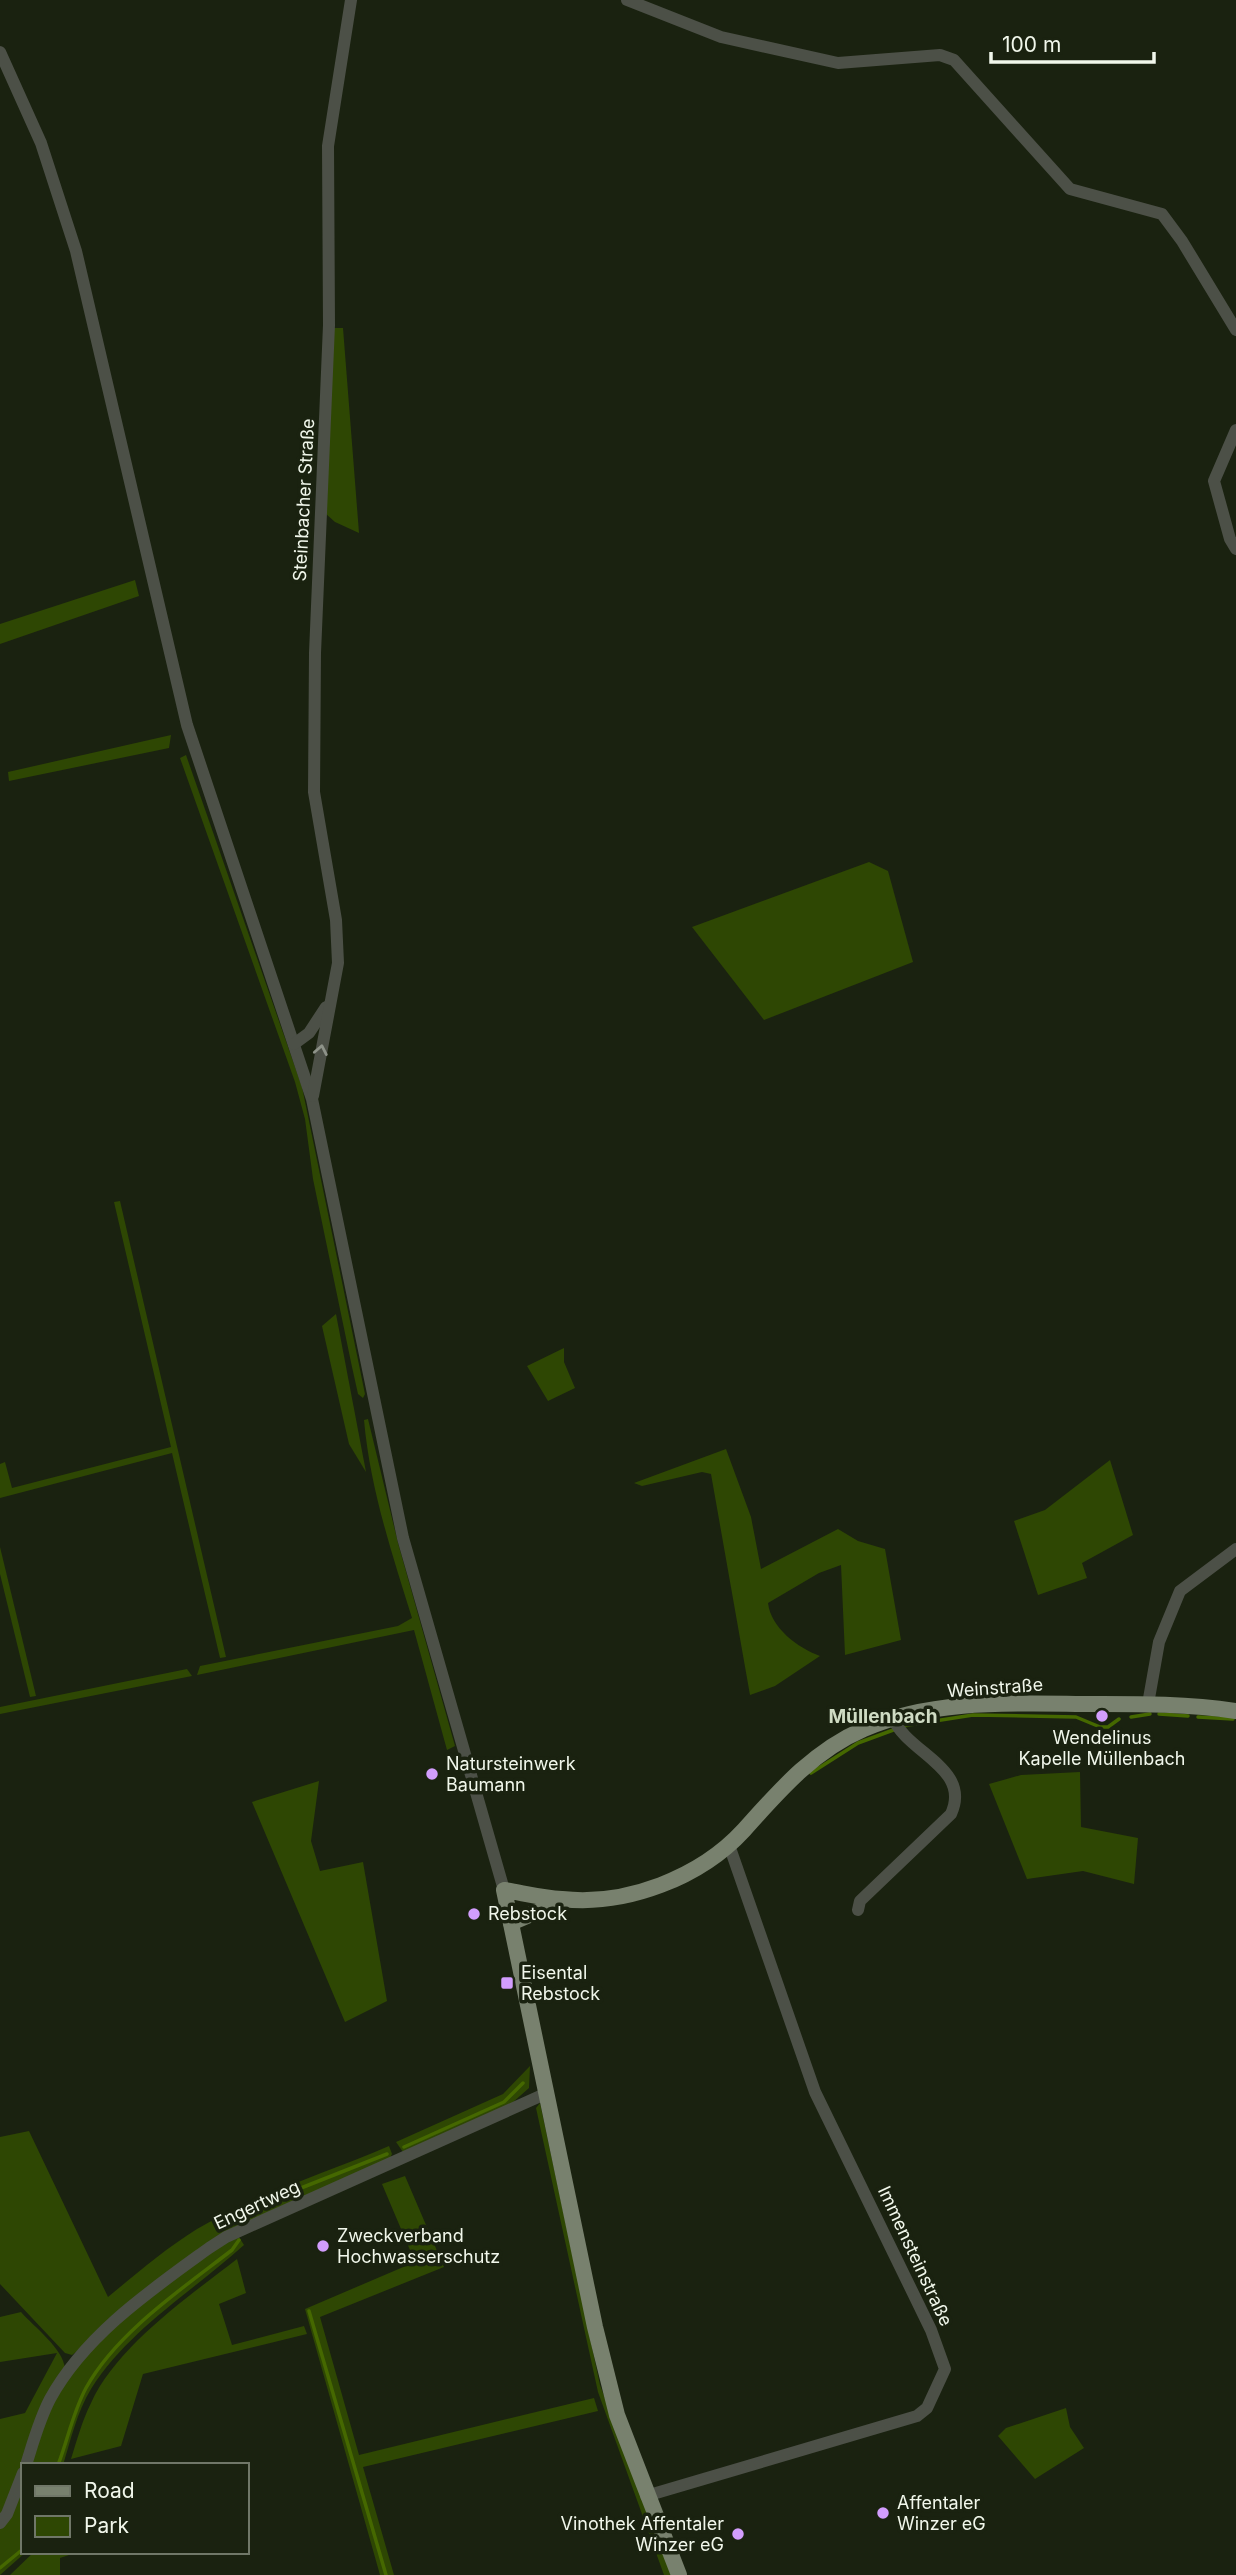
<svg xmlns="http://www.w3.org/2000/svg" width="1236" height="2575" viewBox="0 0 1236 2575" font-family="Inter,sans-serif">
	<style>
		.green { fill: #2e4703 }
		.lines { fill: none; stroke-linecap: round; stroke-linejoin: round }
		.stream { stroke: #456800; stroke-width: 3.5 }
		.minor { stroke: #4c5047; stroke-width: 12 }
		.major { stroke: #78816e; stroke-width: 16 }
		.oneway { stroke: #8e9389 }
		.poi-dot { fill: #d29dfd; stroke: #1a2210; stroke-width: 2.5 }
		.labels { text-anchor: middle; stroke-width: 7; stroke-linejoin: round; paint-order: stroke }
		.street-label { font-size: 18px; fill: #f1f7eb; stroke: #1a2210 }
		.poi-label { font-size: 18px; fill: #f1f7eb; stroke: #1a2210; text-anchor: start }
		.neighbourhood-label { font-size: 19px; font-weight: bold; fill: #cfdbc3; stroke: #1a2210 }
	</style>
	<rect width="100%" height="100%" fill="#1a2210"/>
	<!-- green -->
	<g class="green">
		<path d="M334,328H343L359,533L335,522L325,513Z"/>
		<path d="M135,580L139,596L0,644V624Z"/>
		<path d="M171,735L169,748L9,781L8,772Z"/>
		<path d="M186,755L302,1087L365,1394L363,1398L358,1394L352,1367L313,1179L305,1119L295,1082L180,758Z"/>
		<path d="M869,862L888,871L913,962L764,1020L692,927Z"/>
		<path d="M120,1201L226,1657L220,1658L172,1453L0,1498V1464L5,1462L12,1488L171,1447L114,1202Z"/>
		<path d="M336,1314L366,1472L349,1444L322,1326Z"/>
		<path d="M564,1348V1362L575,1388L548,1401L527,1366Z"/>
		<path d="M368,1419L398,1543L455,1746L447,1750L414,1630L197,1675L200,1666L398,1626L412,1618C392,1554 370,1488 364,1420Z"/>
		<path d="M726,1449L751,1517L761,1569L838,1529L858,1541L885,1549L901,1640L845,1655L841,1565L819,1573L768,1603C771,1628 798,1648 820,1656L775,1686L750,1695L711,1474L702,1472L642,1486L634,1483Z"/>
		<path d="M1110,1460L1133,1535L1082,1563L1087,1578L1038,1595L1014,1521L1045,1510Z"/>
		<path d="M0,1547L36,1696L30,1697L0,1574Z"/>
		<path d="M187,1669L192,1676L0,1714V1707Z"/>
		<path d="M1080,1772L1081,1827L1138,1838L1134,1884L1083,1871L1027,1879L989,1784L1021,1775Z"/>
		<path d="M319,1781L311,1841L320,1871L363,1862L387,2001L345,2022L252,1802Z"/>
		<path d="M530,2066L529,2088L512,2103L403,2152L396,2142L503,2094Z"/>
		<path d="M540,2103L600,2385L671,2575H664L598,2392L536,2108Z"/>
		<path d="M29,2131L108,2297C137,2273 165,2249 197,2229C257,2194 326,2173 389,2146L392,2154L389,2160L241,2225L72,2355L65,2353L0,2284V2137Z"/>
		<path d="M405,2176L444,2267L320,2317L359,2455L594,2398L598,2411L363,2467L394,2575H380L305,2309L415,2262L382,2184Z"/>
		<path d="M237,2234L244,2245C192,2292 129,2329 91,2389C77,2412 71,2439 63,2465H29C36,2445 42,2423 51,2404C90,2329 172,2282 237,2234Z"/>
		<path d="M237,2259L246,2293L219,2304L232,2345L304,2326L307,2334L143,2374L121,2446L71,2459C77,2440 82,2421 91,2403C117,2346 188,2297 237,2259Z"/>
		<path d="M21,2312C34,2327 64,2349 65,2369L11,2497L0,2517V2419L25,2413L57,2353L0,2362V2317Z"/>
		<path d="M1066,2408L1070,2427L1084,2448L1035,2479L998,2436L1006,2428Z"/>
		<path d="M23,2485V2552H26L0,2575V2529Z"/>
		<path d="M34,2552H78L60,2558V2575H10Z"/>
	</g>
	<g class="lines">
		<!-- stream -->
		<g class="stream">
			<path d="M1159,1714L1188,1716"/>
			<path d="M1131,1717L1150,1714"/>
			<path d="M1198,1717L1233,1719"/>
			<path d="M903,1726L973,1715L1076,1717L1100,1727H1108L1119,1719"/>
			<path d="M811,1773L858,1743L896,1729"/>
			<path d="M404,2147L504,2102L523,2083"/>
			<path d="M253,2216L258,2205L387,2154"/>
			<path d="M309,2311L386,2575"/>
			<path d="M58,2465C68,2439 73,2412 86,2388C116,2333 183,2288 232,2250L239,2240"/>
			<path d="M0,2568L23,2549"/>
		</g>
		<!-- minor -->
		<g class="minor">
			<path d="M627,0L721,37L838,63L940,55L954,60L1070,189L1162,214L1182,241L1236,330"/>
			<path d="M0,52L41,143L76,251L187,725L312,1099L403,1538L504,1890"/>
			<path d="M1236,430L1214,481L1230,539L1236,549"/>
			<path d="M294,1044L309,1033L326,1007"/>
			<path d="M313,1096L338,963L336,920L314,792L315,653L329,325L328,146L351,0"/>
			<path d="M1148,1704L1159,1642L1180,1591L1236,1549"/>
			<path d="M858,1910L860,1901L951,1814C972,1768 907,1753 893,1718"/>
			<path d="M26,2465C33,2443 39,2420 50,2399C85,2335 151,2290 209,2248L226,2237L547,2093"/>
			<path d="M646,2496L917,2416L927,2408L945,2369L931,2330L815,2092L729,1845"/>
			<path d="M0,2523L7,2514L23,2473"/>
		</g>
		<!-- major -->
		<g class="major">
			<path d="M511,1923L562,1901"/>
			<path d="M679,2575L617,2415L595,2327L504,1890C523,1893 542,1898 562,1899C626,1906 700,1878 744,1830C779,1791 813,1751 864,1729C929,1700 1008,1703 1078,1704C1130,1704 1184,1703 1236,1711"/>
		</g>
	</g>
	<!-- one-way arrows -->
	<defs><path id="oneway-chevron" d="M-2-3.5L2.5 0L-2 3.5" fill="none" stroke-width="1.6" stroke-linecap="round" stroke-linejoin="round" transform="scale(1.75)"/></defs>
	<use class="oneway" href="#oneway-chevron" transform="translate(321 1050) rotate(-79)"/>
	<!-- markers -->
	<g class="poi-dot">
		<circle cx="1102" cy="1716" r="7"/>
		<circle cx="432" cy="1774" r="7"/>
		<circle cx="474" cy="1914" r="7"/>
		<rect x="500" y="1976" width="14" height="14" rx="3.5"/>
		<circle cx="323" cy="2246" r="7"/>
		<circle cx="883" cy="2513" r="7"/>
		<circle cx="738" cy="2534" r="7"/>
	</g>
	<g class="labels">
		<!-- street labels -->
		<g class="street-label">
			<text transform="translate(304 500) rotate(-87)" y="6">Steinbacher Straße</text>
			<text transform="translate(995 1688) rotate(-4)" y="6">Weinstraße</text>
			<text transform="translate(257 2205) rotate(-25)" y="6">Engertweg</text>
			<text transform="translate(915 2256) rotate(65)" y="6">Immensteinstraße</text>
		</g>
		<!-- poi labels -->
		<g class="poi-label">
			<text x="1102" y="1744" text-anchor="middle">Wendelinus<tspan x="1102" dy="21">Kapelle Müllenbach</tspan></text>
			<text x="446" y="1770">Natursteinwerk<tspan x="446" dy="21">Baumann</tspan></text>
			<text x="488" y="1920">Rebstock</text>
			<text x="521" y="1979">Eisental<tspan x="521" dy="21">Rebstock</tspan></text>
			<text x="337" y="2242">Zweckverband<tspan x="337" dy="21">Hochwasserschutz</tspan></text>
			<text x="897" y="2509">Affentaler<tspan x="897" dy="21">Winzer eG</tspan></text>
			<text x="724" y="2530" text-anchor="end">Vinothek Affentaler<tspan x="724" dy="21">Winzer eG</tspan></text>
		</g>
		<!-- neighbourhood labels -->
		<g class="neighbourhood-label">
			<text x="883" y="1723">Müllenbach</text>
		</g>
	</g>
	<!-- legend -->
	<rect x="21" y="2463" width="228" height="91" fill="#1a2210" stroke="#707768" stroke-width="2"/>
	<rect x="35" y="2486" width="35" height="10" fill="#78816e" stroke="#707768" stroke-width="2"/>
	<text x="84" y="2498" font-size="21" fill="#f1f7eb">Road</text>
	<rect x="35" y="2516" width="35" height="21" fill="#2e4703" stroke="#707768" stroke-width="2"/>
	<text x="84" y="2533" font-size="21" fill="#f1f7eb">Park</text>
	<!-- scale -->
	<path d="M991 52v10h163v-10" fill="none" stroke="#f1f7eb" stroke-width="3.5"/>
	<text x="1002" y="52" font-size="21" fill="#f1f7eb" stroke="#1a2210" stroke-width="5" paint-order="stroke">100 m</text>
</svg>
